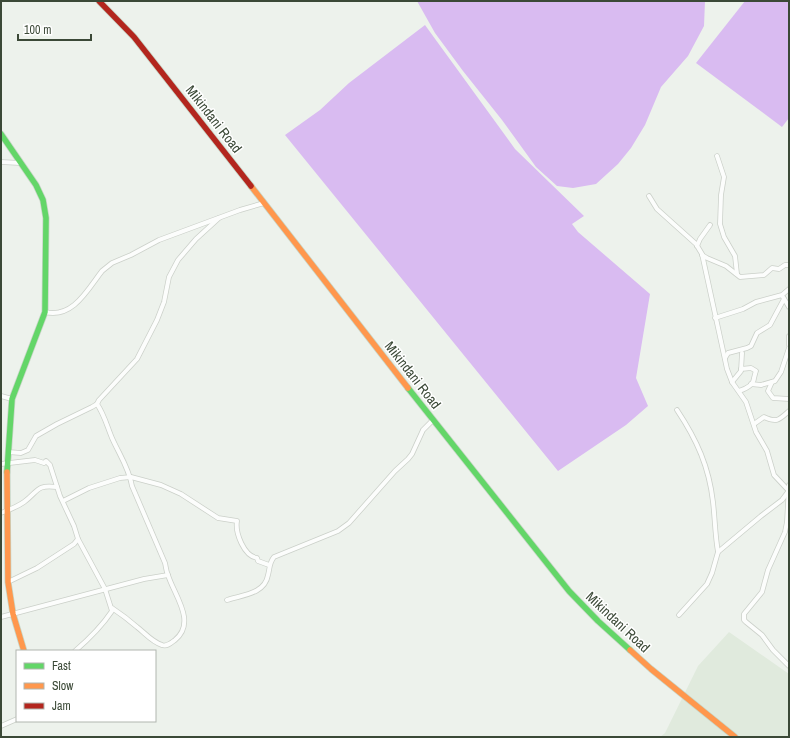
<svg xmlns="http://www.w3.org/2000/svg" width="790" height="738" viewBox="0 0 790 738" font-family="'Archivo Narrow',sans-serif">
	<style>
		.residential { fill: #e0eadd }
		.water { fill: #d9bbf1 }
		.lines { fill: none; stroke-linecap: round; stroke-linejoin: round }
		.street-casing { stroke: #cbd0c9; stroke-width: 5.5 }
		.fast-casing { stroke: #c7d5c6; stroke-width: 7 }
		.slow-casing { stroke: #c7d5c6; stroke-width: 7 }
		.jam-casing { stroke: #c7d5c6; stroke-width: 7 }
		.street { stroke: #fcfdfc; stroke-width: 4 }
		.fast { stroke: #63d668; stroke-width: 5.5 }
		.slow { stroke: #ff974d; stroke-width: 5.5 }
		.jam { stroke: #b3261e; stroke-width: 5.5 }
		.labels { text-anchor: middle; stroke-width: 3; stroke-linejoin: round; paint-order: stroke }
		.street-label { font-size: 14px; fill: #3b4937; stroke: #fff }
	</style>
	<rect width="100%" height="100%" fill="#edf2ec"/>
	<!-- residential -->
	<path class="residential" d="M729,632L789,674V737H660L665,733L698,666Z"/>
	<!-- water -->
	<g class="water">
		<path d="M417,1H705L704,26L688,56L661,87L645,125L631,148L618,164L596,184L573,188L557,186L536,167L502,120L463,71L435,33Z"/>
		<path d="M745,1H789V118L782,127L696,63Z"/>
		<path d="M425,25L515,149L584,216L572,224L578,232L650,294L636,378L648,406L626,425L558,471L285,135L320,110L349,83Z"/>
	</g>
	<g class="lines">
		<defs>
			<g id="street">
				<path d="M717,156L724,177L721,195L720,224L724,237L735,256L737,274"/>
				<path d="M1,162L20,163"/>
				<path d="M649,196L657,209L696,244L702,254L727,369L732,382L746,402L756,432L767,451L774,475L789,491"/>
				<path d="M697,246L700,239L710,225"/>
				<path d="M702,255L707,258L726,266L740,277L764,275L772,268L779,269L785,265H789"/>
				<path d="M783,297L789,307"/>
				<path d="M45,312C73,319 88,289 102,271L112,263L131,255L159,240L240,210L264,203"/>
				<path d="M715,318L743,309L756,302L782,295L789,289"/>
				<path d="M789,336V345"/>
				<path d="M725,358L728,353L747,348L751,346L757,333L770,325L784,299"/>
				<path d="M732,382L741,371L742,353"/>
				<path d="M772,382L768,391L773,398L789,399"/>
				<path d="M751,384L761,385L775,381L781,372L789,348"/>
				<path d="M739,391C745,389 754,385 754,378C755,375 755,373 756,371L751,368L741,369"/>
				<path d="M1,396L12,399"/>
				<path d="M97,404C104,414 107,426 112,438C119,454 129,468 132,486L165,563C166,567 166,571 168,575C174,595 197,622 175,640C171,643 167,647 162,645C152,642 145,633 137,627C129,620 121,614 112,608"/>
				<path d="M677,410C697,440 709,467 713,502C715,519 715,535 718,552"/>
				<path d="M754,424L764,417C777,423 779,420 789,411"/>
				<path d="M8,452L21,453L28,450L36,436L57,424L92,407L97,404L99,400L137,359L157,320L164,302L169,277L178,260L196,239L219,218"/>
				<path d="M1,464L35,460L44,463L46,461L50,465L60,496L74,526L78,539L105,589L112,611C102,626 89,639 75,651"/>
				<path d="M789,485L787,522L785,532L768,570L762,592L744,614V620L746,622L762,635L773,650L789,666"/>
				<path d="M63,501L89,488L120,478L131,477L161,485L181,494L218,518L237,521C235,533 244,556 257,558L258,561L269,565"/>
				<path d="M1,513C9,510 17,507 24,502C38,492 36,484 57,487"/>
				<path d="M8,582L37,568L74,544L78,539"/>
				<path d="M227,600C242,595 265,594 268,575C270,568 269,563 274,557L338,531L349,523L395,471L408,459L412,454L423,430L433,420"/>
				<path d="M679,615L707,584L712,573L718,552L761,516L782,500L788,492"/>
				<path d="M1,617L144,579L168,575"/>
				<path d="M1,726L17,719"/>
			</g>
			<g id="fast">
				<path d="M1,134L36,185L43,200L46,218L45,312L12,399L7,472"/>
				<path d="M408,388L569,591L598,621L630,650"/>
			</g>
			<g id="slow">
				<path d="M251,186L408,388"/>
				<path d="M7,472L8,582L13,614L24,651"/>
				<path d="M630,650L651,669L735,737"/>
			</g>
			<path id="jam" d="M99,1L134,37L251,186"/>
		</defs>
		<!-- street casing -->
		<use href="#street" class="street-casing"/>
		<!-- fast casing -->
		<use href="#fast" class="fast-casing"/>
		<!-- slow casing -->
		<use href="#slow" class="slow-casing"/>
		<!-- jam casing -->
		<use href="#jam" class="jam-casing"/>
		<!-- street -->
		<use href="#street" class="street"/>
		<!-- fast -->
		<use href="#fast" class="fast"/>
		<!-- slow -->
		<use href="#slow" class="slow"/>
		<!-- jam -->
		<use href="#jam" class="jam"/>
	</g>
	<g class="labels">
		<!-- street labels -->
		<g class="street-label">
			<text transform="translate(214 119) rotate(52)" y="5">Mikindani Road</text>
			<text transform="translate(413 375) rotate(52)" y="5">Mikindani Road</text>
			<text transform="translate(618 622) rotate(43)" y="5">Mikindani Road</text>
		</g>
	</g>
	<!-- border -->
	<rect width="790" height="738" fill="none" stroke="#3b4937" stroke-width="4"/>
	<!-- legend -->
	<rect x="16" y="650" width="140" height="72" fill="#ffffff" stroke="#b1b6af"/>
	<rect x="24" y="663" width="20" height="6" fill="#63d668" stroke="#b1b6af"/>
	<text x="52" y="670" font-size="12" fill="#3b4937">Fast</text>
	<rect x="24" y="683" width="20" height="6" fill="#ff974d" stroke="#b1b6af"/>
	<text x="52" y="690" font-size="12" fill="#3b4937">Slow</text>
	<rect x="24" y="703" width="20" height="6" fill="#b3261e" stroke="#b1b6af"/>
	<text x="52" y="710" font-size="12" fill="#3b4937">Jam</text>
	<!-- scale -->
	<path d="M18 34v6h73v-6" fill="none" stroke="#3b4937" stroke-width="2"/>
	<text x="24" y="34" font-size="12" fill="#3b4937" stroke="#ffffff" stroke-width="3" paint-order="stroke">100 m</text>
</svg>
